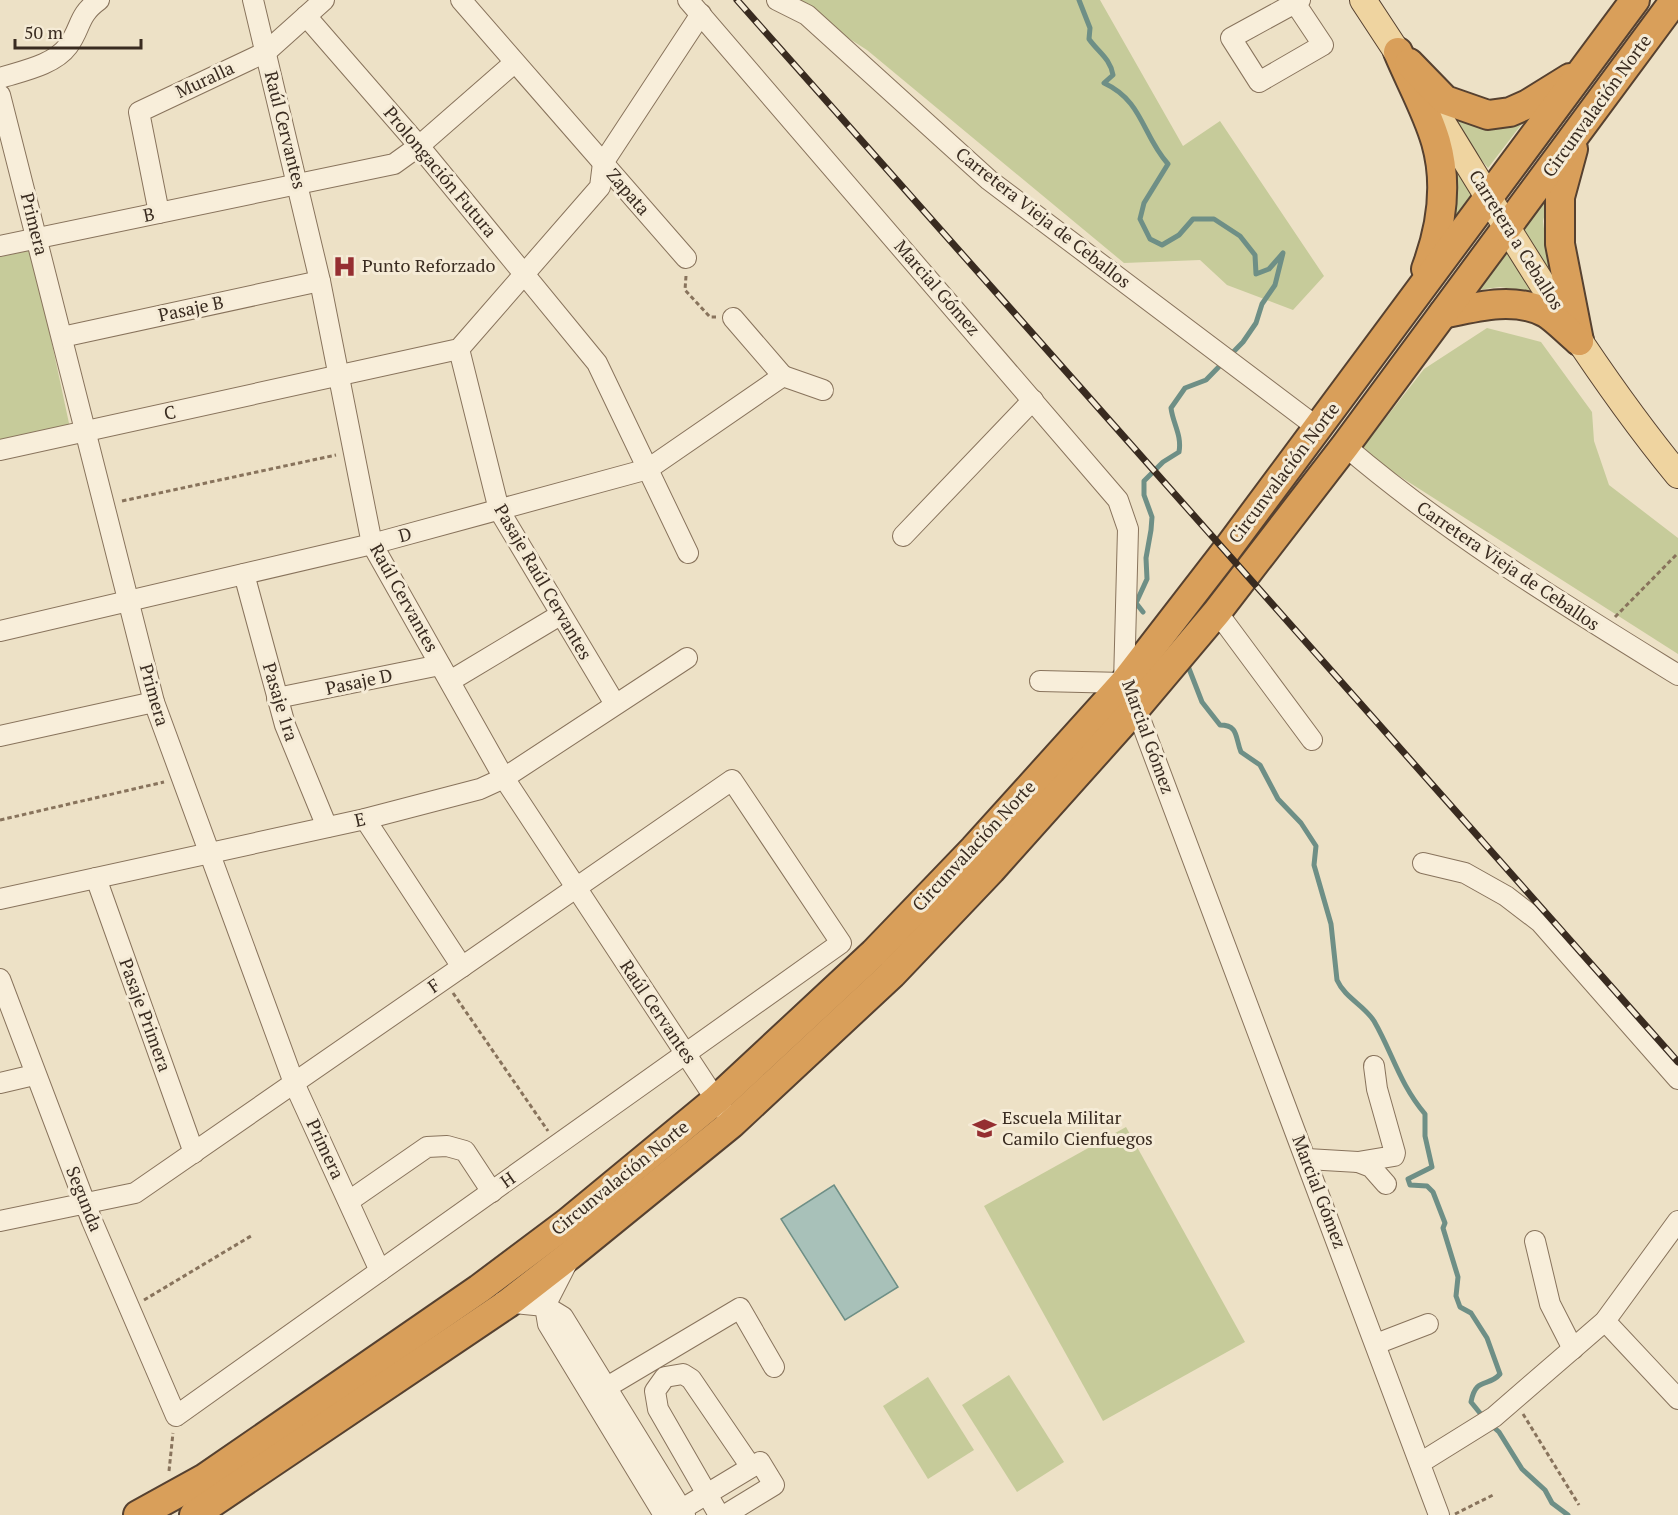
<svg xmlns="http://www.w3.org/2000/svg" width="1678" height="1515" viewBox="0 0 1678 1515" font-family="'PT Serif',serif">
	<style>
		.green { fill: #c6cb9a }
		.water { fill: #a8c1b9; stroke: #6e8f86; stroke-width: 1.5 }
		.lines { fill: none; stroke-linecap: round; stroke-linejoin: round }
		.stream { stroke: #6e8f86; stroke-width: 5 }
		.minor-casing { stroke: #88735c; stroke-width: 22 }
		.major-casing { stroke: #564130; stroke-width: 28 }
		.highway-casing { stroke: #564130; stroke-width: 32 }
		.path { stroke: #88735c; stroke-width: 3; stroke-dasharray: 4.5 3; stroke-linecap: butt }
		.minor { stroke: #f8eeda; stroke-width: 20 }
		.major { stroke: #efd4a0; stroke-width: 26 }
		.highway { stroke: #d99f5a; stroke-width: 28 }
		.rail-casing { stroke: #392b20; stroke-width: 7 }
		.rail { stroke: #f5ebd6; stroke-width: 4.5; stroke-dasharray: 14; stroke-linecap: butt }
		.labels { text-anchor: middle; stroke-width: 6; stroke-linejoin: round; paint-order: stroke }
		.street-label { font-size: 18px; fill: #392b20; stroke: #f5ebd6 }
		.poi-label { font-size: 18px; fill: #392b20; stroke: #f5ebd6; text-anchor: start }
	</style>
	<rect width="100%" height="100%" fill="#ede1c6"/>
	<!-- green -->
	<g class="green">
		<path d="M789,0H1100L1183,146L1220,121L1324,276L1293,310L1227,285L1200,260L1124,263L867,50Z"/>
		<path d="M1531,112L1488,168L1445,115L1484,128Z"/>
		<path d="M1451,157L1472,194L1452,227Z"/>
		<path d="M1554,179L1543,221L1550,275L1520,222Z"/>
		<path d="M1507,246L1534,292L1500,287L1470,291Z"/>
		<path d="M32,250L70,428L0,443V257Z"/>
		<path d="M1487,328L1541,342L1592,412L1594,441L1609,485L1678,538V654L1360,451L1424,369Z"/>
		<path d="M1126,1127L1245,1342L1103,1421L984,1206Z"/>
		<path d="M1009,1375L1064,1462L1017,1492L962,1405Z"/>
		<path d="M928,1377L974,1450L928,1479L883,1406Z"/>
	</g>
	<!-- water -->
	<path class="water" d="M834,1185L898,1287L845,1320L781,1219Z"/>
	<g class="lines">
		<!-- stream -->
		<g class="stream">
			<path d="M1079,0L1090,28L1089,39C1098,52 1110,58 1113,75L1104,83C1143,101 1142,135 1168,164L1144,203L1140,219L1150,239L1162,245L1179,235L1193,219H1214L1240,236L1255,255L1256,274L1269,269L1283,253L1275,285L1262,304L1256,323L1243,342L1206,380L1185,388L1171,408C1173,424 1182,435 1179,452L1163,462L1144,481V495L1152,517L1151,530L1146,558L1147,579L1136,603L1143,612"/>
			<path d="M1188,666L1202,702L1220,725C1239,725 1235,738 1241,752L1260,765L1278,799L1301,823L1316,846L1314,865L1331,924L1337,980C1345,998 1364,1005 1374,1021C1393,1054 1399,1083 1425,1114V1136L1432,1167L1408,1179L1410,1185L1427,1186L1433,1192L1445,1223L1443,1228L1458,1277L1456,1296L1460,1307L1471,1313L1487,1338L1500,1374C1488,1388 1476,1376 1471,1402L1484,1418"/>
			<path d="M1490,1424L1499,1432L1522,1469L1545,1490L1552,1503L1568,1515"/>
		</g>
		<defs>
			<g id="minor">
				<path d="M253,0L320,281L372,544L504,778L722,1109"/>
				<path d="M461,0L686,258"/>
				<path d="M688,0L1118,500L1128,529L1124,683L1136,708L1439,1515"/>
				<path d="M777,0L807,15L989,180L1318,428"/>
				<path d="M1295,3L1323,45L1259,82L1231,38L1295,3L1300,0"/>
				<path d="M306,16L419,146L597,363L688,553"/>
				<path d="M0,78C22,71 54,65 68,46C82,27 77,16 99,0"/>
				<path d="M0,95L154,702L294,1083L380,1271"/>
				<path d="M159,213L139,112L266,52L324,0"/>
				<path d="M0,246L394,164L419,146L514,63"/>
				<path d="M733,318L783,376"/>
				<path d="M62,337L320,281"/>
				<path d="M459,349L499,510L615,704"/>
				<path d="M783,376L823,390"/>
				<path d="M1345,446C1448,534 1563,604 1678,675"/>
				<path d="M0,450L459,349L600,187L603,163L701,14"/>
				<path d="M903,536L1033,400"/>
				<path d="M244,574L285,725L327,827"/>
				<path d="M1217,612L1312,740"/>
				<path d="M0,631L372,544L648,469L783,376"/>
				<path d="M450,681L560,615"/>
				<path d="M1040,681L1124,683"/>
				<path d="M277,698L440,665"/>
				<path d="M0,736L154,702"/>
				<path d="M365,819L462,967"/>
				<path d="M1423,863L1465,873L1506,896L1540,922L1678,1079"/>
				<path d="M96,878L194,1153"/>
				<path d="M0,899L365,819L480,789L504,778L687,658"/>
				<path d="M0,979L85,1203L92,1221L176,1416L841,943L732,780L135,1193L0,1221"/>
				<path d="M0,1083L34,1075"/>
				<path d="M1307,1159L1358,1162L1394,1156L1395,1153L1377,1089L1374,1066"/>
				<path d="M1358,1162L1371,1167L1386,1184"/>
				<path d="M349,1201L427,1147L447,1146L465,1151L492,1192"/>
				<path d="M1535,1241L1550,1304L1573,1349"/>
				<path d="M503,1302L545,1306L568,1261"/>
				<path d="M545,1306L563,1317L685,1515"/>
				<path d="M545,1306L548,1324L664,1515"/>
				<path d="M1605,1321L1678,1399"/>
				<path d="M1376,1344L1428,1324"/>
				<path d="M597,1393L740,1308L774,1367"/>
				<path d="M1420,1463L1494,1417L1605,1321L1678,1221"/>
				<path d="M672,1515L760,1462L774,1485L725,1515"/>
				<path d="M719,1515L658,1409L655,1391L665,1377L683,1374L691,1379L751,1467"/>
			</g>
			<g id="major">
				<path d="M1363,0L1409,70"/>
				<path d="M1429,101C1508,228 1583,359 1678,475"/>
			</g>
			<g id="highway">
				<path d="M1398,52C1410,81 1427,111 1436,142C1448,184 1441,229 1426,269"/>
				<path d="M1409,63L1445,100L1488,115L1510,112L1528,104L1570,78"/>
				<path d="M1573,149L1560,197V244L1579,341"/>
				<path d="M1443,314C1475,307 1514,296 1546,313C1557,320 1568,332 1579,341"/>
				<path d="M138,1515L205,1478L479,1289L567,1223L716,1100L874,953L974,849L1124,683L1226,551L1635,0"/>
				<path d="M194,1515L507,1304L570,1255L731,1124L892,974L991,870L1136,708L1217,612L1345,446L1675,0"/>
			</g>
		</defs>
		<!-- minor casing -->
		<use href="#minor" class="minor-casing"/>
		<!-- major casing -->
		<use href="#major" class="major-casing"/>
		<!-- highway casing -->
		<use href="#highway" class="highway-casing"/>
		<!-- path -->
		<g class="path">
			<path d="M686,276L685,290L710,317H716"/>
			<path d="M122,501L336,455"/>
			<path d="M1615,617L1678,553"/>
			<path d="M0,820L164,782"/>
			<path d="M453,993L548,1131"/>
			<path d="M144,1300L251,1236"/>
			<path d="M1523,1414L1579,1505"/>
			<path d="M169,1471L173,1433"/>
			<path d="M1455,1514L1493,1495"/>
		</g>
		<!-- minor -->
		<use href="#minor" class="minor"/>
		<!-- major -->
		<use href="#major" class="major"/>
		<!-- highway -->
		<use href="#highway" class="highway"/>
		<defs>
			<path id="rail" d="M737,0L1678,1062"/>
		</defs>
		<!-- rail casing -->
		<use href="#rail" class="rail-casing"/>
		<!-- rail -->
		<use href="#rail" class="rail"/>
	</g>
	<!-- icons -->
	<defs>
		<symbol id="hospital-bare" viewBox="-9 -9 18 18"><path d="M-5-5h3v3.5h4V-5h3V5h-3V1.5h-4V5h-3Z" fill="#952e31" stroke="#f5ebd6" stroke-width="2.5" paint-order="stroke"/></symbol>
		<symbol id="school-bare" viewBox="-9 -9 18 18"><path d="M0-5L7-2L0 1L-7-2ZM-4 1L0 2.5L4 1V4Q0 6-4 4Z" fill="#952e31" stroke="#f5ebd6" stroke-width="2.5" paint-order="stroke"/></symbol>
	</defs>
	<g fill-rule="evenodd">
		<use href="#hospital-bare" x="328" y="250" width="33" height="33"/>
		<use href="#school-bare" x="968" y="1112" width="33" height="33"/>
	</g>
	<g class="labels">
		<!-- street labels -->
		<g class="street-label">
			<text transform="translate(205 80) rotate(-25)" y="6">Muralla</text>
			<text transform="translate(1597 106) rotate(-54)" y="6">Circunvalación Norte</text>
			<text transform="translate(285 130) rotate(76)" y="6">Raúl Cervantes</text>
			<text transform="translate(440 172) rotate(50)" y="6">Prolongación Futura</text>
			<text transform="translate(628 192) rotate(49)" y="6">Zapata</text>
			<text transform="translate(149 215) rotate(-12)" y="6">B</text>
			<text transform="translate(1043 218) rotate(38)" y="6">Carretera Vieja de Ceballos</text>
			<text transform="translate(34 224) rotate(76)" y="6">Primera</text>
			<text transform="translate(1516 240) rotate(58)" y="6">Carretera a Ceballos</text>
			<text transform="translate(937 288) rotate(49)" y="6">Marcial Gómez</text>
			<text transform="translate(191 309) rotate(-12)" y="6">Pasaje B</text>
			<text transform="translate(170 413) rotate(-12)" y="6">C</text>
			<text transform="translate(1284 473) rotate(-53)" y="6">Circunvalación Norte</text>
			<text transform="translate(405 535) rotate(-15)" y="6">D</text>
			<text transform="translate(1508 566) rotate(34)" y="6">Carretera Vieja de Ceballos</text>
			<text transform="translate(543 582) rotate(60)" y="6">Pasaje Raúl Cervantes</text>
			<text transform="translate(404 598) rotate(61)" y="6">Raúl Cervantes</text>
			<text transform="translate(359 682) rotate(-12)" y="6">Pasaje D</text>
			<text transform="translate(154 695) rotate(74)" y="6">Primera</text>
			<text transform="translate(280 702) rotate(73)" y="6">Pasaje 1ra</text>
			<text transform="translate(1148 737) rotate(70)" y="6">Marcial Gómez</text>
			<text transform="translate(360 820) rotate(-13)" y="6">E</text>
			<text transform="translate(974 846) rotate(-47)" y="6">Circunvalación Norte</text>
			<text transform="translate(434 986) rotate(-35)" y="6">F</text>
			<text transform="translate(658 1012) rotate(56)" y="6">Raúl Cervantes</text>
			<text transform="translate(145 1015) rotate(70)" y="6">Pasaje Primera</text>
			<text transform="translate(325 1149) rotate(65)" y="6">Primera</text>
			<text transform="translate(620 1178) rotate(-39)" y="6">Circunvalación Norte</text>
			<text transform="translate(508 1180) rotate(-35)" y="6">H</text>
			<text transform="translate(1319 1192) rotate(69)" y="6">Marcial Gómez</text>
			<text transform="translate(84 1199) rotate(68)" y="6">Segunda</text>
		</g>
		<!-- poi labels -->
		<g class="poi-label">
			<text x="362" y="272">Punto Reforzado</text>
			<text x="1002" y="1124">Escuela Militar<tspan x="1002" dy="21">Camilo Cienfuegos</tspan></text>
		</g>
	</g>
	<!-- scale -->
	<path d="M15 39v9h126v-9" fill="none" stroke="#392b20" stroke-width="3"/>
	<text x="24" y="39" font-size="18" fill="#392b20" stroke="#f5ebd6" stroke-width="4.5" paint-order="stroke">50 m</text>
</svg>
